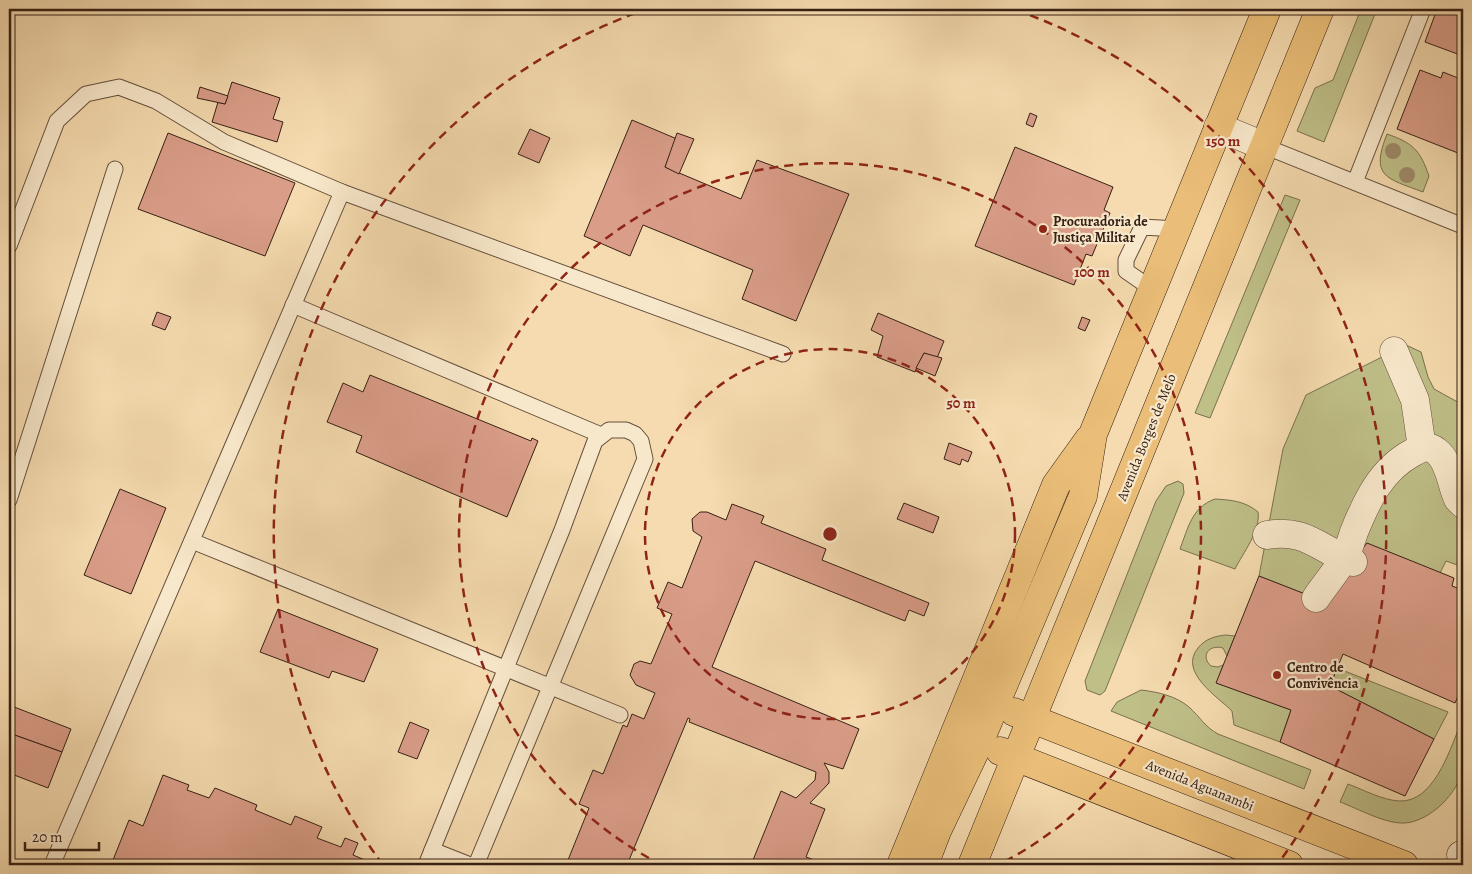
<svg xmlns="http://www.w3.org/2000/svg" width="1472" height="874" viewBox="0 0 1472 874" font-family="Alegreya,serif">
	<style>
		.green { fill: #bfbf88; stroke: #7a704e }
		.building { fill: #da9d88; stroke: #362015 }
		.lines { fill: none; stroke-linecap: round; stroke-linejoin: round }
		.lane-casing { stroke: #664f3c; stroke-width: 17 }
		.street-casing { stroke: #664f3c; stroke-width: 29 }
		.secondary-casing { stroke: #362015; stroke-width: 29 }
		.primary-casing { stroke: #362015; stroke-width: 29 }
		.lane { stroke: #f8e8cb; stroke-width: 15 }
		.street { stroke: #f8e8cb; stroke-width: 28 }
		.secondary { stroke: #f8e8cb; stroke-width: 28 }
		.primary { stroke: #eabe78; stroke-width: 28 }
		.tree { fill: #9f8a6a }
		.ring { fill: none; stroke: #8f2418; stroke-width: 2.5; stroke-dasharray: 9 6 }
		.poi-dot { fill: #8f2418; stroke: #f8e8cb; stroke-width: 2 }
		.labels { text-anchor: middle; stroke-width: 4.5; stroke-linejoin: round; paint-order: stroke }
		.poi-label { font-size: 14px; font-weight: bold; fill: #362015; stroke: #f8e8cb; text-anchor: start }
		.street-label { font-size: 14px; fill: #362015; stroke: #f8e8cb }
		.centre { fill: #8f2418; stroke: #f8e8cb; stroke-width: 2.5 }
		.ring-label { font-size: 15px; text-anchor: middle; font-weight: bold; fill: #8f2418; stroke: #f8e8cb; stroke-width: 4.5; stroke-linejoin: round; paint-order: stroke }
	</style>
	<rect width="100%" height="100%" fill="#f5dbaf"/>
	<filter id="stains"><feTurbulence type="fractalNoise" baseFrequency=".004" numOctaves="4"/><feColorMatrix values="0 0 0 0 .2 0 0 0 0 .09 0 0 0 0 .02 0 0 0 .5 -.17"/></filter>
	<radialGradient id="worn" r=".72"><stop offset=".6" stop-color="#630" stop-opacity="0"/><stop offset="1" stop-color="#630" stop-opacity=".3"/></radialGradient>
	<!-- green -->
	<g class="green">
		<path d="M1361,9H1377L1324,142L1297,131L1315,88L1333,80Z"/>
		<path d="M1387,134C1413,143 1420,150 1429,176L1423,192C1386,178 1370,177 1387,134Z"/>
		<path d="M1285,195L1300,200L1210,418L1195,413Z"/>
		<path d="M1406,345L1421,352L1428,377L1434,389L1463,405V567L1446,561L1440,573L1323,601L1259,576L1283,449L1306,395Z"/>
		<path d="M1178,481L1183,484L1184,493L1105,691L1100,695L1087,690L1085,681L1156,501L1166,486Z"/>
		<path d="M1215,499C1231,500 1245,501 1258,512C1261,530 1243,553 1235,569L1180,549C1188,528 1192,507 1215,499Z"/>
		<path d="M1226,635L1235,636L1227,656L1223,648C1209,644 1200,656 1211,666L1218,667L1223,665L1217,683L1291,710L1280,742L1234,725L1232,711C1218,697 1178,672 1198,648C1205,639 1215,636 1226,635Z"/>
		<path d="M1337,668L1448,712L1434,739L1330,686Z"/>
		<path d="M1141,690C1158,692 1176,696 1189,707C1200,717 1205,727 1218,734L1311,770L1304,789L1111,711L1117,702Z"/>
		<path d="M1459,728L1463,730C1463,742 1465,756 1463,768C1459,792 1431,821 1405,823C1385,824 1359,809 1340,802L1348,784C1364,790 1382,800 1399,801C1433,803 1449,752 1459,728Z"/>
	</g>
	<!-- building -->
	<g class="building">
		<path d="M1437,9H1463V56L1425,42Z"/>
		<path d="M1420,70L1441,78L1443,72L1463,80V155L1397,129Z"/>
		<path d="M232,82L280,98L273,119L283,122L277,142L212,122L218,102L225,104Z"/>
		<path d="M200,87L228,96L225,104L197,98Z"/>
		<path d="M1030,113L1037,116L1033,127L1026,124Z"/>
		<path d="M632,120L677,139L665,167L741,199L757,160L849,194L796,321L742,299L753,270L643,225L630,256L584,236Z"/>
		<path d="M530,129L550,138L539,163L518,154Z"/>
		<path d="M168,133L295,183L265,256L138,209Z"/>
		<path d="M677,133L694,139L679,174L665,167Z"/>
		<path d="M1015,147L1113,187L1104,210L1110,213L1092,256L1086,254L1074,285L975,246Z"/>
		<path d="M157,312L171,317L165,330L152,325Z"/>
		<path d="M878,313L944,341L937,358L924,353L915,372L877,357L883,336L871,330Z"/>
		<path d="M1082,317L1090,320L1085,331L1078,328Z"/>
		<path d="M924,353L942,358L935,376L916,368Z"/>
		<path d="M370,375L531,441L532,438L538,441L507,517L356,452L362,436L327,422L343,383L363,392Z"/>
		<path d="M949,443L972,452L968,462L962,459L960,465L944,459Z"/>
		<path d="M120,489L166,508L131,594L84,575Z"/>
		<path d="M904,503L939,517L933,533L897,519Z"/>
		<path d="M732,504L764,516L761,523L826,549L822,560L929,603L924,616L909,610L905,621L755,561L712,667L859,729L843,769L824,763L829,772V783L810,803L825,809L806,857L820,862L819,865H751L781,791L796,798L815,780L816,772L689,722L690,719L688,718L627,865H566L589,808L579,804L593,770L603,774L623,725L627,727L632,714L644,719L655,693L636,685L630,675L634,664L640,661L651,664L672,614L657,608L668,582L682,588L702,537L693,531L692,519L700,512H707L726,520Z"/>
		<path d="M1367,543L1454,578L1452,586L1463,590V685L1455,703L1343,654L1330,686L1434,739L1405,796L1280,742L1291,710L1216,683L1259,576L1323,601Z"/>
		<path d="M278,609L378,649L364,682L332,671L329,678L260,652Z"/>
		<path d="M9,705L71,729L62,752L9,733Z"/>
		<path d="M410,722L429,730L417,759L398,752Z"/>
		<path d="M9,733L62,752L48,788L9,773Z"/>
		<path d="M163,775L189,785L187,790L209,798L215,788L257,805L255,810L291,825L295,816L322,827L317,838L341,847L345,838L358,843L353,855L372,863L371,865H111L129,820L143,826Z"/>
	</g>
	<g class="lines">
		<defs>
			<g id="lane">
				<path d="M1264,146L1463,226"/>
				<path d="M1355,182L1423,9"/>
				<path d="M9,246L57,121L86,94L119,87L156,101L224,142L342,192L783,354"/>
				<path d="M1152,289L1126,271V260L1142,227L1177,229"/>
				<path d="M293,305L601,435"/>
				<path d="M9,500L115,169"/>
				<path d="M192,541L620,715"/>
				<path d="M432,850L470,865"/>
				<path d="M52,865L342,192"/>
				<path d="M426,865L562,530L595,441L609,430H626L635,434L641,441L645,459L476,865"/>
			</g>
			<g id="street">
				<path d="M1218,127L1264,146"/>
				<path d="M1394,351L1415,400L1422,448"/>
				<path d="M1267,535C1305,528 1319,549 1353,562"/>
				<path d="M1316,598C1325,585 1335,573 1343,560C1348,552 1351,541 1354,532C1367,500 1381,470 1412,453C1421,448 1427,444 1436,451C1450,461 1451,485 1458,499L1463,504"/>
			</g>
			<path id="secondary" d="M1461,855L1463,856"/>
			<g id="primary">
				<path d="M1014,712L1404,865"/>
				<path d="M1000,751L1289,865"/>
				<path d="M901,865L1056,485L1089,439"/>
				<path d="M924,865L937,831L979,743L1083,496L1093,434L1267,9"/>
				<path d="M972,865L1320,9"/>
			</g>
		</defs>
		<!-- lane casing -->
		<use href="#lane" class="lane-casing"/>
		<!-- street casing -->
		<use href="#street" class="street-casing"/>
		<!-- secondary casing -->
		<use href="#secondary" class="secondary-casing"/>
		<!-- primary casing -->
		<use href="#primary" class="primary-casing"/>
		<!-- lane -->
		<use href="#lane" class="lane"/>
		<!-- street -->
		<use href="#street" class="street"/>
		<!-- secondary -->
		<use href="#secondary" class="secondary"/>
		<!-- primary -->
		<use href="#primary" class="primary"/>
	</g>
	<!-- trees -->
	<g class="tree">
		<circle cx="1393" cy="151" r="8"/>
		<circle cx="1407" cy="175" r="8"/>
	</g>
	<!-- distance rings -->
	<g class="ring">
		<circle cx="830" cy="534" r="185"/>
		<path d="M662 865A371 371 0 1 1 998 865"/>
		<path d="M383 865A556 556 0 0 1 644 10M1016 10A556 556 0 0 1 1277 865"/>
	</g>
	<!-- markers -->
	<g class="poi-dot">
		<circle cx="1043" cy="229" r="5"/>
		<circle cx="1277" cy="675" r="5"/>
	</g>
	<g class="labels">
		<!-- poi labels -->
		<g class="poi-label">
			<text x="1053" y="226">Procuradoria de<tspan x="1053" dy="16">Justiça Militar</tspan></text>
			<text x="1287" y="672">Centro de<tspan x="1287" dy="16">Convivência</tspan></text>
		</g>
		<!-- street labels -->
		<g class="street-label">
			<text transform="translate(1146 437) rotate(-68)" y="5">Avenida Borges de Melo</text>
			<text transform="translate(1200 785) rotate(22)" y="5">Avenida Aguanambi</text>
		</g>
	</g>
	<circle cx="830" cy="534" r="8" class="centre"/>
	<g class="ring-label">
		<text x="1223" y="146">150 m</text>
		<text x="1092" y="277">100 m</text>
		<text x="961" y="408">50 m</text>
	</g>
	<!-- margin -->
	<rect width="1472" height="874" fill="none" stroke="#f5dbaf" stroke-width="30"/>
	<rect x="10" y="10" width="1452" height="854" fill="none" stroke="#362015" stroke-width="2.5"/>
	<rect x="15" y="15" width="1442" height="844" fill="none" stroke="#362015"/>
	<!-- scale -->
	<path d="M25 842v8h74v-8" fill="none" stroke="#362015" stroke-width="2.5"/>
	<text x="32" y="842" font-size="15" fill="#362015" stroke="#f8e8cb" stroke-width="4" paint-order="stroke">20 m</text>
	<rect width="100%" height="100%" filter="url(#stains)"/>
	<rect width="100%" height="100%" fill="url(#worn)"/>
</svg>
